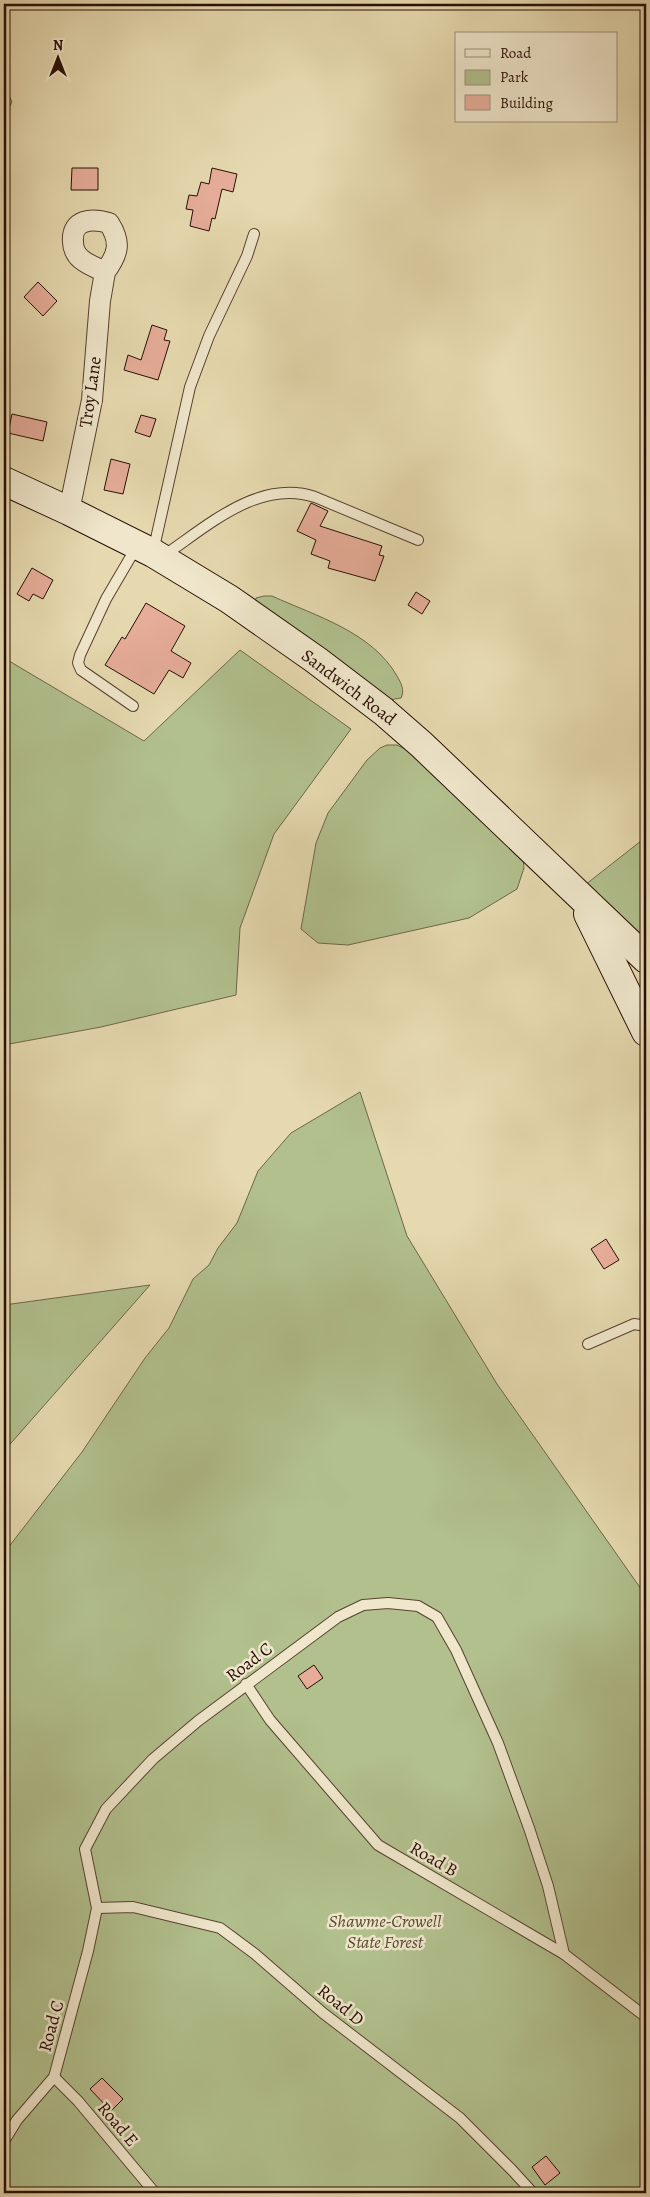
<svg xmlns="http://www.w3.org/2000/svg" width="650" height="2197" viewBox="0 0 650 2197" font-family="Alegreya,serif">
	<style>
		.green { fill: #b1c08d; stroke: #6c6749 }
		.building { fill: #e6ad99; stroke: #280e05 }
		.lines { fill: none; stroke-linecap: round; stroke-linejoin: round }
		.service-casing { stroke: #584130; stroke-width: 12 }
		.minor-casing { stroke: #584130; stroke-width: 22 }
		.secondary-casing { stroke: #280e05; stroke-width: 30 }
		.service { stroke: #efe6cb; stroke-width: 10 }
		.minor { stroke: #efe6cb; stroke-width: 20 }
		.secondary { stroke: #efe6cb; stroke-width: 28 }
		.labels { text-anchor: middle; stroke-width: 5; stroke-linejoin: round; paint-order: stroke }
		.street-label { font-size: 18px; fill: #280e05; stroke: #efe6cb }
		.park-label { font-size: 18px; font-style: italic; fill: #584c35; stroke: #efe6cb }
	</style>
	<rect width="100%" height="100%" fill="#e6d9af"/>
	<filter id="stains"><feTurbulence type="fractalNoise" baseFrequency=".004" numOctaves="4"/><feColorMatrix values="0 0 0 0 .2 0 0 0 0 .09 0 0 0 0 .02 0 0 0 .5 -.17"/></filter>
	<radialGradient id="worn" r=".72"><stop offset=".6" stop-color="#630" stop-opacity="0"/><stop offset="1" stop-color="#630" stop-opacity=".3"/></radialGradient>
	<!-- green -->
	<g class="green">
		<path d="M4,85L12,102L4,117Z"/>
		<path d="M264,596H272C316,616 372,632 397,676C401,683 405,690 401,698L389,700L255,602L256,598Z"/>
		<path d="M240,650L351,729L274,834L240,928L236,995L101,1027L4,1045V658L144,741Z"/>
		<path d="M387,745H397L407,750L523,858L524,868L517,889L469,918L348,945L318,943L301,929L316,843L328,813L367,760L380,748Z"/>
		<path d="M646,837V939L585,885Z"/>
		<path d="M360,1092L407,1236L497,1384L646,1596V2193H4V1553L82,1452L145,1358L169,1328L193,1279L209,1265L218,1248L237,1223L258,1171L291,1133Z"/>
		<path d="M150,1285L4,1451V1305Z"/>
	</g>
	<!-- building -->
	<g class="building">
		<path d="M72,168H98V190H71Z"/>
		<path d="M212,168L237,174L233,192L222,189L215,219L212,218L209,231L190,226L193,210L186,209L189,195L197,196L201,182L209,184Z"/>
		<path d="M38,282L57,301L43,316L24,297Z"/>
		<path d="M152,325L167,330L164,340L170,341L158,380L124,370L128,355L141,360Z"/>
		<path d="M12,414L47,422L43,441L8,433Z"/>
		<path d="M141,415L156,419L150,437L135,432Z"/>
		<path d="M111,459L130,464L123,494L104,490Z"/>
		<path d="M311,503L328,511L320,526L382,546L379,555L384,556L375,581L328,568L330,561L311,554L316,540L297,531Z"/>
		<path d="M32,568L53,580L43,599L33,594L29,601L17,594Z"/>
		<path d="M416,592L430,601L422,614L408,605Z"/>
		<path d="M146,603L185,626L171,651L191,663L183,678L169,670L154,694L105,665L122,637L125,639Z"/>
		<path d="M606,1239L619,1260L604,1269L591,1249Z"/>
		<path d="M314,1665L323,1678L307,1689L298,1676Z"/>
		<path d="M102,2078L123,2099L111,2111L90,2089Z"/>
		<path d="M546,2156L560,2173L545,2185L532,2167Z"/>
	</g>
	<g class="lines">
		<defs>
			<g id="service">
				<path d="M153,552L190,387L209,336L247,256L254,234"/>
				<path d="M169,552C211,523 261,479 315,497L418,540"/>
				<path d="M133,706L81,670L78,663L80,655L106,599L137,546"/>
				<path d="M588,1344L634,1324L646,1326"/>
				<path d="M246,1684L270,1720L378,1845L564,1954L646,2017"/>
				<path d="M97,1908L133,1907L220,1928L255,1954L323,2013L460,2118L512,2170L533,2193"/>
				<path d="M54,2077L78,2101L155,2193"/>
				<path d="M4,2141L17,2120L54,2077L88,1951L97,1908L85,1849L106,1809L153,1759L198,1721L338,1617L363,1605L388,1603L418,1606L437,1617L456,1650L498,1743L529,1828L548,1886L564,1954"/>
			</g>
			<path id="minor" d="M69,511L92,400L100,301L105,272C97,268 88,265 81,259C76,255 73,248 73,242C71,219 92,218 109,223C121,242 119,253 105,272"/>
			<g id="secondary">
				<path d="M4,481L69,511L153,553L229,599L316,660L383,711L422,745L646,959"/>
				<path d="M588,914L646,1032"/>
			</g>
		</defs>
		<!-- service casing -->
		<use href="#service" class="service-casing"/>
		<!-- minor casing -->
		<use href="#minor" class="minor-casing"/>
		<!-- secondary casing -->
		<use href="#secondary" class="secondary-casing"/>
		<!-- service -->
		<use href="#service" class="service"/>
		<!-- minor -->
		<use href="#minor" class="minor"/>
		<!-- secondary -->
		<use href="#secondary" class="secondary"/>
	</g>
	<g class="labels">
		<!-- street labels -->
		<g class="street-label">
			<text transform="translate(90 392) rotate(-82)" y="6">Troy Lane</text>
			<text transform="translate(349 687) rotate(37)" y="6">Sandwich Road</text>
			<text transform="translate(249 1662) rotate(-37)" y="6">Road C</text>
			<text transform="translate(434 1859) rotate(30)" y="6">Road B</text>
			<text transform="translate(341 2005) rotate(39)" y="6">Road D</text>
			<text transform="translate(51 2026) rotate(-75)" y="6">Road C</text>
			<text transform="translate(118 2124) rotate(50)" y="6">Road E</text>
		</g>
		<!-- park labels -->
		<g class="park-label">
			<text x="385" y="1927">Shawme-Crowell<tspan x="385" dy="21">State Forest</tspan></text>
		</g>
	</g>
	<!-- margin -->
	<rect width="650" height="2197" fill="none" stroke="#e6d9af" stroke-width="20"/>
	<rect x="5" y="5" width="640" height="2187" fill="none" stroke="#280e05" stroke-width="2.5"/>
	<rect x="10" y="10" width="630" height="2177" fill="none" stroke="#280e05"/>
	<!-- legend -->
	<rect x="455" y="32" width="162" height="90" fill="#efe6cb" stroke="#9f907c"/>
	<rect x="465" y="49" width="25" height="8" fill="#efe6cb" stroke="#9f907c"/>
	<text x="500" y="58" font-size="15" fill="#280e05">Road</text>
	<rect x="465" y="70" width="25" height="15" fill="#b1c08d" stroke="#9f907c"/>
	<text x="500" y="82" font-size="15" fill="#280e05">Park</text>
	<rect x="465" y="95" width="25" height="15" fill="#e6ad99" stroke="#9f907c"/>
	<text x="500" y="108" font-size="15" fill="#280e05">Building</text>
	<!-- north arrow -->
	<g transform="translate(58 58)" stroke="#efe6cb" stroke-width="4" paint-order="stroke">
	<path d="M0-4L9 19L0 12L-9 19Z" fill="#280e05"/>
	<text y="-8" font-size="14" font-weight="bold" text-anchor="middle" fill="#280e05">N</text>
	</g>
	<rect width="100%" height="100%" filter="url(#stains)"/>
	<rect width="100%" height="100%" fill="url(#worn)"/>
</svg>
